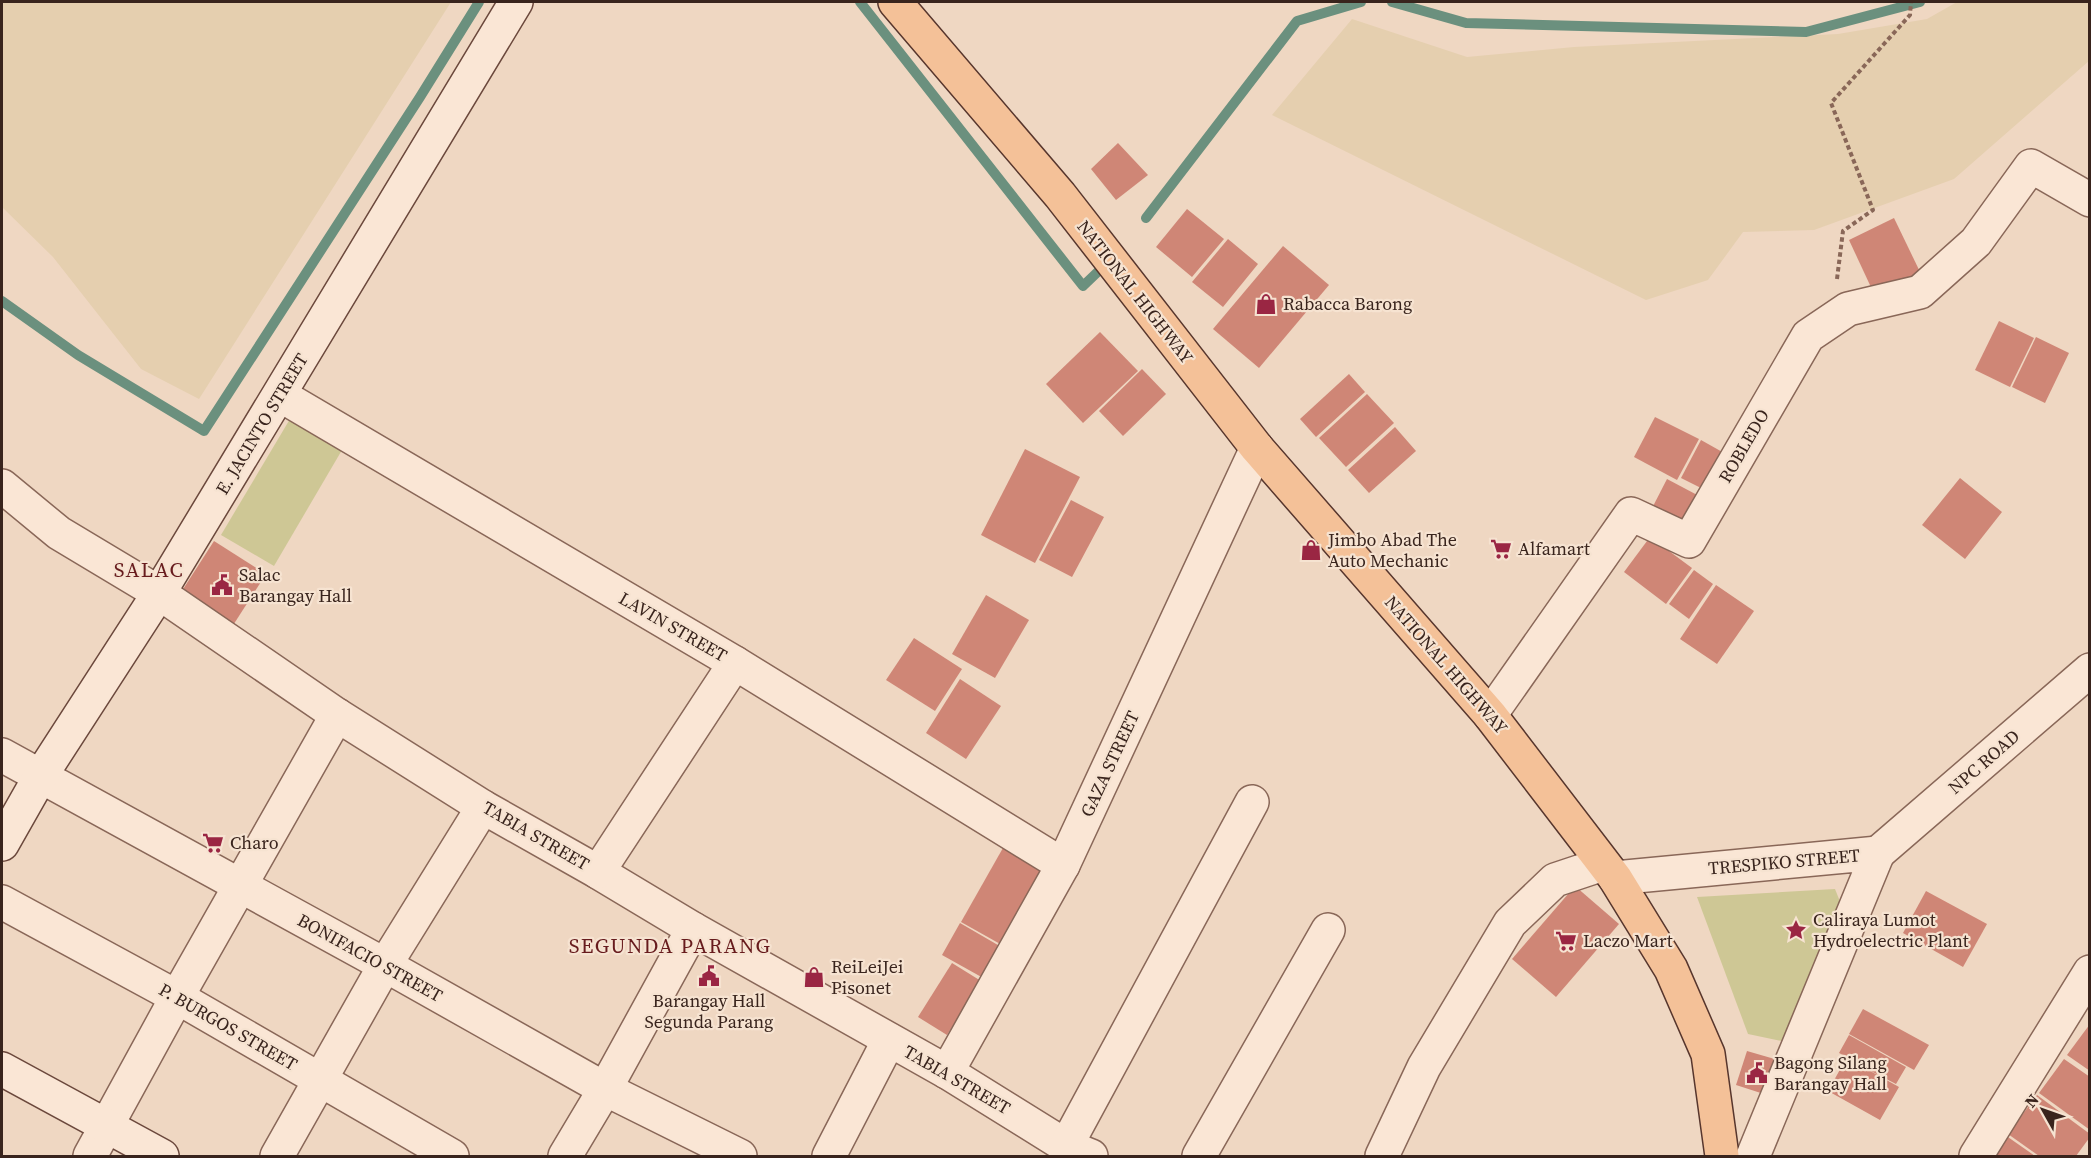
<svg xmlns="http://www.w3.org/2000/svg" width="2091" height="1158" viewBox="0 0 2091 1158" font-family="'Source Serif 4',serif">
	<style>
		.farmland { fill: #e5cfaf }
		.green { fill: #cec795 }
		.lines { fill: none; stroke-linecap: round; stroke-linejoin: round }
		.stream { stroke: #6b907e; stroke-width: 10 }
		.building { fill: #cf8676 }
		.street-casing { stroke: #896758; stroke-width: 36 }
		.secondary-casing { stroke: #6b483c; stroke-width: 36 }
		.primary-casing { stroke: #57362d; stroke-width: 36 }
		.path { stroke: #896758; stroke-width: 4; stroke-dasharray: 4.5 3; stroke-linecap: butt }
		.street { stroke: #fae6d5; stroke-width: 33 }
		.secondary { stroke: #fae6d5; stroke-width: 33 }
		.primary { stroke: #f4c198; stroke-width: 33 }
		.labels { text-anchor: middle; stroke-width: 4.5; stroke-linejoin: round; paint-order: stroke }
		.street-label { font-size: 18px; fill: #39241d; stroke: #f6e3d1 }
		.poi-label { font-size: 18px; fill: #39241d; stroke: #f6e3d1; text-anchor: start }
		.quarter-label { font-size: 21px; letter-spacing: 1.5px; fill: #671b1d; stroke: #f6e3d1 }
	</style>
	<rect width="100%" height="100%" fill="#efd7c2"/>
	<!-- farmland -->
	<g class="farmland">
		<path d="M2,2H451L199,399L141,369L53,257L2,207Z"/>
		<path d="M1957,2H2089V61L1954,179L1814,230L1743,232L1708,280L1646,300L1272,115L1352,19L1467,57L1574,47L1838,34L1927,19Z"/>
	</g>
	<!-- green -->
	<g class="green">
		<path d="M290,419L342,450L274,566L221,535Z"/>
		<path d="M1835,889L1847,919L1791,1043L1748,1034L1697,897Z"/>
	</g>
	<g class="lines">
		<!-- stream -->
		<g class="stream">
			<path d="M860,2L1083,286L1106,264"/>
			<path d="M1392,2L1466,23L1806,32L1920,2"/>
			<path d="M1146,218L1297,21L1361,2"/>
			<path d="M2,301L78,355L204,431L420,97L479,2"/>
		</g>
	</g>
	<!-- building -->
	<g class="building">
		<path d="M1118,143L1148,175L1116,200L1091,169Z"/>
		<path d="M1187,209L1224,239L1192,277L1156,247Z"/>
		<path d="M1894,218L1922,276L1876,298L1849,240Z"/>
		<path d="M1228,239L1258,264L1223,307L1192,282Z"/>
		<path d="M1283,246L1329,285L1259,368L1213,329Z"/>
		<path d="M1999,321L2034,338L2010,387L1975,370Z"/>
		<path d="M1100,332L1138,371L1083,423L1046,384Z"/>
		<path d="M2036,337L2069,353L2045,403L2012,387Z"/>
		<path d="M1142,369L1166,394L1123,436L1099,411Z"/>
		<path d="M1349,374L1365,392L1316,437L1300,419Z"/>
		<path d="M1367,394L1394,423L1346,467L1319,438Z"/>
		<path d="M1655,417L1699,439L1677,480L1634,457Z"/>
		<path d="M1395,427L1416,451L1369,493L1348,470Z"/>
		<path d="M1701,440L1733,458L1713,494L1681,478Z"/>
		<path d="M1025,449L1080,477L1035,563L981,535Z"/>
		<path d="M1960,478L2002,512L1965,559L1922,525Z"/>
		<path d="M1667,479L1701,497L1682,534L1648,516Z"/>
		<path d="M1071,500L1104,517L1072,577L1039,560Z"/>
		<path d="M1650,537L1692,568L1666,604L1624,572Z"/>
		<path d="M214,541L266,574L230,630L178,597Z"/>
		<path d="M1694,570L1713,584L1689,619L1669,604Z"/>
		<path d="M1716,585L1754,611L1717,664L1680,639Z"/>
		<path d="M986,595L1029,620L995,678L952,654Z"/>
		<path d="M914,638L962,669L935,711L886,680Z"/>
		<path d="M960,679L1001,706L966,759L926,733Z"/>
		<path d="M1012,832L1053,855L1002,945L961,922Z"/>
		<path d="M1575,886L1619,924L1556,997L1512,959Z"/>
		<path d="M1926,891L1987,924L1963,967L1903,933Z"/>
		<path d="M960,923L1003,948L985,979L942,955Z"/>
		<path d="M952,963L981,981L947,1035L918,1017Z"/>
		<path d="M1863,1009L1929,1045L1914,1070L1849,1034Z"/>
		<path d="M2090,1024V1071L2067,1055Z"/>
		<path d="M1849,1035L1906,1067L1896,1084L1863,1067L1899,1087L1880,1120L1828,1091L1847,1057L1839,1053Z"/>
		<path d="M1747,1051L1778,1060L1767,1095L1736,1085Z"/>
		<path d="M2064,1059L2090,1077V1130L2039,1093Z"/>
		<path d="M2037,1095L2090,1134V1137L2076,1156H2039L2008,1134Z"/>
		<path d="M2005,1135L2035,1156H1990Z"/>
	</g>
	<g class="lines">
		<defs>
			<g id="street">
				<path d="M280,395L735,663L1063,865"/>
				<path d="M2,486L59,533L159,593L337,715L483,807L598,872L693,929L947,1072L1066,1146L1091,1156"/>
				<path d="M1490,715L1631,514L1689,541L1808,336L1848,309L1920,292L1976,242L2031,166L2090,200"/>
				<path d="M2,755L385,965L605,1089L740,1156"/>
				<path d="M1878,853L2090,670"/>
				<path d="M598,872L735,663"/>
				<path d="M1615,878L1878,853L1753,1156"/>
				<path d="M2,902L177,997L452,1156"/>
				<path d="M947,1072L1063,865L1257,448"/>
				<path d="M1066,1146L1252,802"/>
				<path d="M90,1156L177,997L337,715"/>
				<path d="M277,1156L385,965L483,807"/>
				<path d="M565,1156L605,1089L693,929"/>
				<path d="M829,1156L889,1040"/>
				<path d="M1199,1156L1328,930"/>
				<path d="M1382,1156L1424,1067L1510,923L1555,880L1603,864"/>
				<path d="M1976,1156L2090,972"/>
			</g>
			<g id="secondary">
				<path d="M2,844L40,777L159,593L516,2"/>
				<path d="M2,1069L162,1156"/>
			</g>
			<path id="primary" d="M895,2L1060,195L1257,448L1490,715L1615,878L1671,969L1708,1054L1722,1156"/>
		</defs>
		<!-- street casing -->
		<use href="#street" class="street-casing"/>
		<!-- secondary casing -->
		<use href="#secondary" class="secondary-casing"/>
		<!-- primary casing -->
		<use href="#primary" class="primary-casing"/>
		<!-- path -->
		<path class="path" d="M1837,279L1843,231L1873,210L1831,103L1910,15L1911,2"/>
		<!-- street -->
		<use href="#street" class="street"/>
		<!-- secondary -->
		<use href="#secondary" class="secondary"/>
		<!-- primary -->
		<use href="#primary" class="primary"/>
	</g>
	<!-- icons -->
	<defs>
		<symbol id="shop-bare" viewBox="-9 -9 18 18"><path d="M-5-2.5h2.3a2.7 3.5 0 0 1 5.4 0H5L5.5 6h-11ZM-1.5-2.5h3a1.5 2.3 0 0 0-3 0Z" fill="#9a2643" stroke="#f6e3d1" stroke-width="2.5" paint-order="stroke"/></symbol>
		<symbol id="supermarket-bare" viewBox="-9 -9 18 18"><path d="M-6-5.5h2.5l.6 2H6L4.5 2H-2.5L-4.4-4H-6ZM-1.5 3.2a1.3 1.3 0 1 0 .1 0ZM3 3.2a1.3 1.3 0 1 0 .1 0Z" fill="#9a2643" stroke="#f6e3d1" stroke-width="2.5" paint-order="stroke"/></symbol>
		<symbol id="civic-bare" viewBox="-9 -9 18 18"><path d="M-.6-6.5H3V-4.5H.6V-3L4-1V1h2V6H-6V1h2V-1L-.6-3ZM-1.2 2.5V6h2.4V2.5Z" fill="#9a2643" stroke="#f6e3d1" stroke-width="2.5" paint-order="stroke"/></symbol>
		<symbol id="sight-bare" viewBox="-9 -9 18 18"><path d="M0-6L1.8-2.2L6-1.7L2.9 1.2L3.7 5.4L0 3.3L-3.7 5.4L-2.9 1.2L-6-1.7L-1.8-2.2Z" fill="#9a2643" stroke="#f6e3d1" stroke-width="2.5" paint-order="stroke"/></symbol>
	</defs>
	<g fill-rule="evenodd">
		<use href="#shop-bare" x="1251" y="289" width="30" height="30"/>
		<use href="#supermarket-bare" x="1486" y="534" width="30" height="30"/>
		<use href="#shop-bare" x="1296" y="535" width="30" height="30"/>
		<use href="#civic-bare" x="207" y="570" width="30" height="30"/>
		<use href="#supermarket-bare" x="198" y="828" width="30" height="30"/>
		<use href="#sight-bare" x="1781" y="915" width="30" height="30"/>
		<use href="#supermarket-bare" x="1551" y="926" width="30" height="30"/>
		<use href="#civic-bare" x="694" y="961" width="30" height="30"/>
		<use href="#shop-bare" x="799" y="962" width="30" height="30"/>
		<use href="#civic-bare" x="1742" y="1058" width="30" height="30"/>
	</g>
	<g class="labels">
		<!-- street labels -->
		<g class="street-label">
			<text transform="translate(1135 292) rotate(52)" y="6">NATIONAL HIGHWAY</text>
			<text transform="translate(262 424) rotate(-59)" y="6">E. JACINTO STREET</text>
			<text transform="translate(1744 446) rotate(-60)" y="6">ROBLEDO</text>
			<text transform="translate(673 627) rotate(30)" y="6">LAVIN STREET</text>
			<text transform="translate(1446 665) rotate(49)" y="6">NATIONAL HIGHWAY</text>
			<text transform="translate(1984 762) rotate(-41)" y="6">NPC ROAD</text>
			<text transform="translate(1110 764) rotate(-65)" y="6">GAZA STREET</text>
			<text transform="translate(536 836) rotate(30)" y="6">TABIA STREET</text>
			<text transform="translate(1784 862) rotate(-5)" y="6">TRESPIKO STREET</text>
			<text transform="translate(370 958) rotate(29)" y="6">BONIFACIO STREET</text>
			<text transform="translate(228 1027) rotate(30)" y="6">P. BURGOS STREET</text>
			<text transform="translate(957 1080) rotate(30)" y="6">TABIA STREET</text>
		</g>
		<!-- poi labels -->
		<g class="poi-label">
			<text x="1283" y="310">Rabacca Barong</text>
			<text x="1328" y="546">Jimbo Abad The<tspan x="1328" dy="21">Auto Mechanic</tspan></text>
			<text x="1518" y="555">Alfamart</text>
			<text x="239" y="581">Salac<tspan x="239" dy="21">Barangay Hall</tspan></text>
			<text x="230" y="849">Charo</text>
			<text x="1813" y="926">Caliraya Lumot<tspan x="1813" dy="21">Hydroelectric Plant</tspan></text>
			<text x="1583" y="947">Laczo Mart</text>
			<text x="831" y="973">ReiLeiJei<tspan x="831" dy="21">Pisonet</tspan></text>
			<text x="709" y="1007" text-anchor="middle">Barangay Hall<tspan x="709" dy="21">Segunda Parang</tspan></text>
			<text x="1774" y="1069">Bagong Silang<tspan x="1774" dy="21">Barangay Hall</tspan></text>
		</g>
		<!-- quarter labels -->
		<g class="quarter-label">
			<text x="149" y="577">SALAC</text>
			<text x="670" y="953">SEGUNDA PARANG</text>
		</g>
	</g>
	<!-- border -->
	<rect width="2091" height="1158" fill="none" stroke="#39241d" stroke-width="6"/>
	<!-- north arrow -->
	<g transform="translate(2043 1110) rotate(310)" stroke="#f6e3d1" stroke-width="4.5" paint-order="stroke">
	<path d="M0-4.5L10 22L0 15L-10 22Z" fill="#39241d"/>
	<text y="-9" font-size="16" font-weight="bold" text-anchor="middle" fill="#39241d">N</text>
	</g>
</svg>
